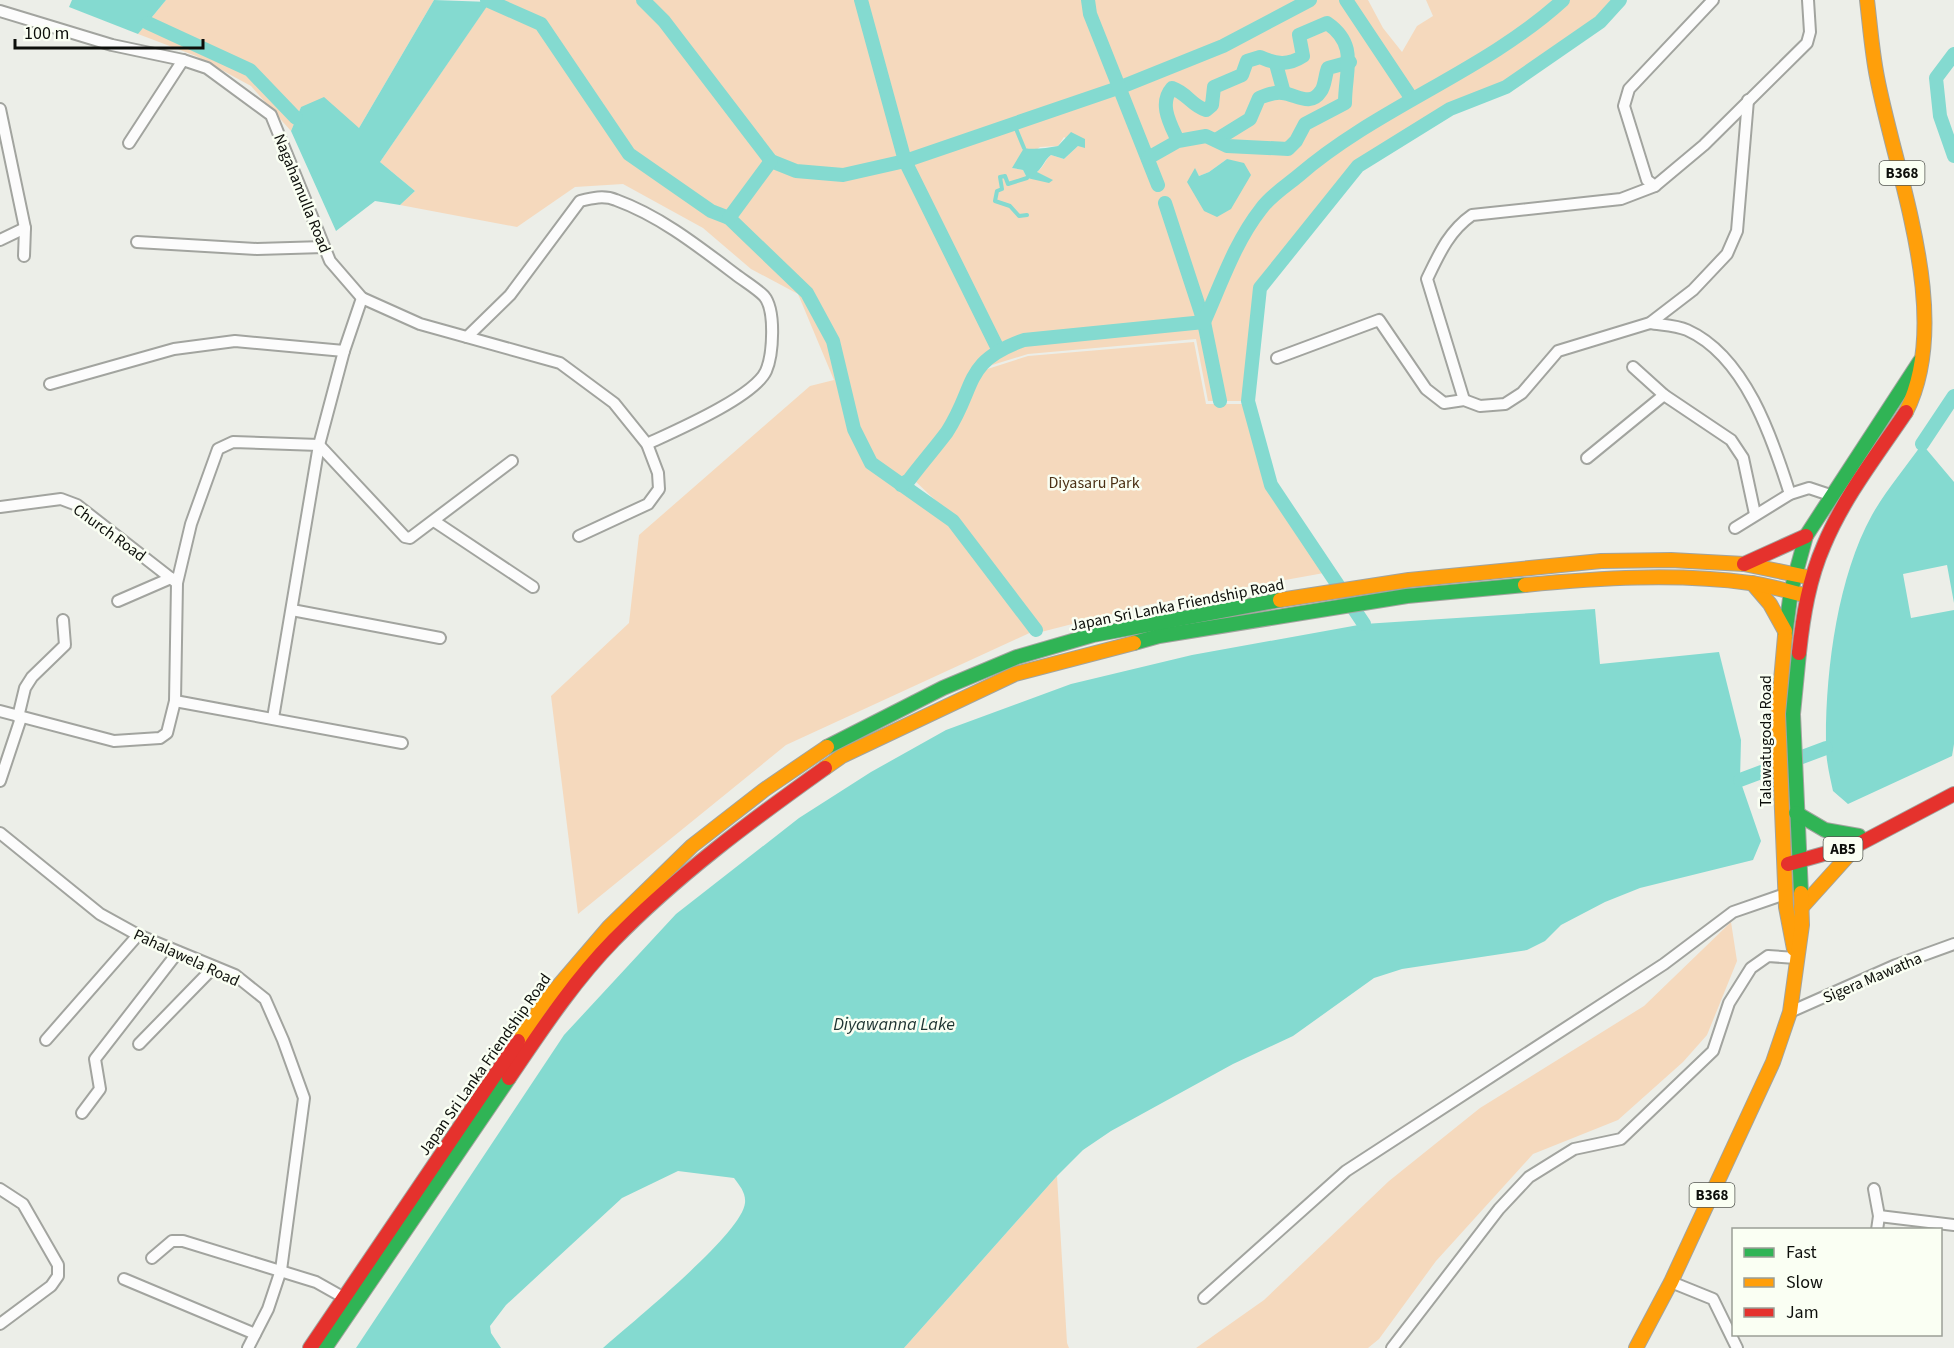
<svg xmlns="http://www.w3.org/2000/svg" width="1954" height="1348" viewBox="0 0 1954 1348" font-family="'Source Sans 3',sans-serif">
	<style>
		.green { fill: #f5d9bd; fill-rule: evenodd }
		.water { fill: #84dad0 }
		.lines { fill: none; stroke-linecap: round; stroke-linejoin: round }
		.stream { stroke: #84dad0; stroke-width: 4 }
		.canal { stroke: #84dad0; stroke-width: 14 }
		.street-casing { stroke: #a2a49f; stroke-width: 14 }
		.fast-casing { stroke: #a2a49f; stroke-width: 16 }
		.slow-casing { stroke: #a2a49f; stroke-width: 16 }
		.jam-casing { stroke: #a2a49f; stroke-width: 16 }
		.street { stroke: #fcfcfc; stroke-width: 10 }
		.fast { stroke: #30b455; stroke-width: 14 }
		.slow { stroke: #ff9f0a; stroke-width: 14 }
		.jam { stroke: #e5322d; stroke-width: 14 }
		.labels { text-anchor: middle; stroke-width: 5; stroke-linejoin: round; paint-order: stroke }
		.shield { fill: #fafff3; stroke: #545751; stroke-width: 1.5 }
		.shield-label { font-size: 15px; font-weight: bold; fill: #0d0f0b }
		.street-label { font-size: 16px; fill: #0d0f0b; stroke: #fafff3 }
		.park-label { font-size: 16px; fill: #4b3015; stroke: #fafff3 }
		.water-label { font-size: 18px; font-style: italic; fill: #1d3330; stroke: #fafff3 }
	</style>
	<rect width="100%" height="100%" fill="#eceee8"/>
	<!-- green -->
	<g class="green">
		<path d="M166,0H434L359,128L301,107L291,131L251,86L196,56L138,34Z"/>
		<path d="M491,0H1368L1383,28L1402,52L1417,26L1433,16L1426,0H1620L1600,22L1506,87L1450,109L1358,166L1260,288L1248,401H1208L1196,339L1028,354L976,370L948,431L909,480L953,521L1036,630L786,745L578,914L551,696L629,623L639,535L810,386L834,380L798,294L751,269L703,228L623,184L575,187L517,227L400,205L415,191L380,162ZM1064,137L1078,146L1064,159L1051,155C1045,160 1044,167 1037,172L1042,180L1027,178L1023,170L1012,168L1040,147L1058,146ZM1227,159L1204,211L1195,169L1199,176L1209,172Z"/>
		<path d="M1194,342L1206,404H1244L1267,487L1324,573L1147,605L1041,632L955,519L913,479L950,432L978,372L1028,356Z"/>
		<path d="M1731,922L1737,961L1707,1035L1683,1062L1618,1120L1533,1154L1436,1261L1379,1339L1368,1348H1196L1264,1300L1389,1181L1480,1108L1644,1006Z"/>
		<path d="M1057,1176L1067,1343L1069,1348H904Z"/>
	</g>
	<!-- water -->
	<g class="water">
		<path d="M72,0H166L138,34L69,7Z"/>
		<path d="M434,0L490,2L380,162L415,191L400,205L375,201L336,231L291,131L301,107L324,97L359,128Z"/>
		<path d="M1071,132L1085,139V148L1078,146L1064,159L1051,155C1045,159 1043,167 1037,172L1053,180L1049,183L1027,178L1023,170L1012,168L1024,148C1035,150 1046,148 1058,146Z"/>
		<path d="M1227,159L1244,163L1251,175L1231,209L1217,217L1204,211L1187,182L1195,168L1199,176L1209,172Z"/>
		<path d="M1922,444L1954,482V603L1947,565L1903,574L1911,618L1954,610V744L1952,756L1848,804L1833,791C1830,777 1826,761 1826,746C1825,674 1837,578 1872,515C1886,490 1906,467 1922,444Z"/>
		<path d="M1595,609L1600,664L1719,652L1741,740L1740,780L1761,841L1753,860L1640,888L1605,902L1561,925L1545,941L1527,950L1402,969L1374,978L1293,1036L1233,1064L1111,1131L1083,1150L1057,1176L904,1348H603C631,1323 742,1234 745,1203C746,1193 740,1186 734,1178L678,1171L622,1198L506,1305L490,1326L491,1333L501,1348H356L564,1035L676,914L799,818L871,772L946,730L1071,684L1192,655L1364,624Z"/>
	</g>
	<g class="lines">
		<!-- stream -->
		<g class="stream">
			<path d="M1014,124L1024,148"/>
			<path d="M1027,215L1019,216L1010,206L995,201L997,191L1002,189L1000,177L1005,176L1008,184L1027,178"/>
		</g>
		<!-- canal -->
		<g class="canal">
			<path d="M487,0L541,24L629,154L711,211L729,218L807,293L833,341L854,429L871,463L953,521L1036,630"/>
			<path d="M643,0L664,21L771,161L796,171L843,175L905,161L1121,87L1223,46L1310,0"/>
			<path d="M861,0L905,161L998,349"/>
			<path d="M1088,0L1090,14L1158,185"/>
			<path d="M1346,0L1412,99"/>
			<path d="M148,23L250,70L296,118"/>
			<path d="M1954,54L1936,78L1940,116L1954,156"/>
			<path d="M1276,64L1284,93"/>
			<path d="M1216,140L1250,119L1259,98C1267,95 1273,92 1282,93C1296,94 1310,108 1321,91C1325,86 1325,75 1328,68L1350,62"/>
			<path d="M1148,158L1178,141L1206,136L1227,146L1288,149L1296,141L1305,124L1345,103C1345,70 1359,45 1327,23L1299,35L1303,56C1288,66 1276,64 1260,57L1247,61L1242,75L1214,87L1212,105L1206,110C1192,106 1187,93 1172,88C1158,104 1171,125 1178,141"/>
			<path d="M1165,203L1204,322L1220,401"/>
			<path d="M729,218L771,161"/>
			<path d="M1922,444L1954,396"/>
			<path d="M901,485L909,480C921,464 935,448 947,432C977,386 962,362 1024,340L1204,322C1221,284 1235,242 1261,209C1270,196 1286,186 1298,176C1379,106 1484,72 1563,0"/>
			<path d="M1364,624L1271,485L1248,401L1260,288L1358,166L1450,109L1506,87L1600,22L1620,0"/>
			<path d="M1740,780L1826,748"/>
		</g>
		<defs>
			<g id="street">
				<path d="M0,11L112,45L183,60L207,68L271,115L330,261L362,298L420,324L560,363L614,403L647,444L658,473L659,489L648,504L579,536"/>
				<path d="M0,109L25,228L24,256"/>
				<path d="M129,143L183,60"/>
				<path d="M1655,186L1647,180L1624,106L1629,89L1713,0"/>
				<path d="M0,240L25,228"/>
				<path d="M137,242L257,249L324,247"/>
				<path d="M1650,323C1662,325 1676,325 1687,330C1745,356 1772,437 1790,494"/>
				<path d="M467,337L510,295L580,201C592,198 604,195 616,200C660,216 698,246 735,274C744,281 756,288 764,296C776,310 773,355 766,371C754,397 675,431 647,444"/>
				<path d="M1277,358L1379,320L1426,389L1444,403L1464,400L1480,406L1505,404L1522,393L1558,351L1650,323L1693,290L1727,254L1737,231L1748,100"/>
				<path d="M1633,367L1664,395L1731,440L1743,458L1755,514"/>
				<path d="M50,384L174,349L235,341L344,351"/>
				<path d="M1464,400L1427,279C1439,254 1449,231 1472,215L1621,199L1655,186L1704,145L1807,43L1810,32L1808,0"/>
				<path d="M1587,458L1664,395"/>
				<path d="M0,507L61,499L77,505L177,583"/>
				<path d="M434,521L533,587"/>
				<path d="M1735,528L1790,494L1809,488L1830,495"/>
				<path d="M118,601L171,578"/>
				<path d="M292,610L440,638"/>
				<path d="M175,701L402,743"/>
				<path d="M0,711L114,741L160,738L167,733L175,701L177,583L191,524L218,449L233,442L319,445L405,537L410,538L512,461"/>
				<path d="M18,717L25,688L32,677L65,645L63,620"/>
				<path d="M273,718L319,445L344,351L362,298"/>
				<path d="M0,781L21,718"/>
				<path d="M0,833L100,914L138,935L235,975L265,999L283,1040L304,1098L281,1270L268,1309L248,1348"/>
				<path d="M1790,1012L1896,965L1954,944"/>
				<path d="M46,1040L138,935"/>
				<path d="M139,1044L214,967"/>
				<path d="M82,1113L100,1089L95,1059L178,952"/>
				<path d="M0,1189L23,1204L58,1265V1276L51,1286L0,1324"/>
				<path d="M1874,1189L1879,1216L1877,1230"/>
				<path d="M1879,1216L1954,1225"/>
				<path d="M152,1258L172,1241H183L316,1282L348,1300"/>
				<path d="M124,1279L255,1334"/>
				<path d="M1671,1282L1713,1299L1737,1348"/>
				<path d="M1204,1298L1346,1171L1664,964L1733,912L1785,894"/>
				<path d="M1392,1348L1499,1209L1529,1177L1574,1149L1621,1139L1713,1051L1729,1003L1751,968L1768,956L1796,958"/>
			</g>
			<g id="fast">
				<path d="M1785,636L1791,591L1806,536L1920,361"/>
				<path d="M1134,643L1159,636L1407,596L1525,585"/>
				<path d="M1799,653L1793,714L1801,893"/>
				<path d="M827,747L943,688L1017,657L1093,635L1280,600"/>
				<path d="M1796,813L1825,830L1859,836"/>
				<path d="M325,1348L509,1078"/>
			</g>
			<g id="slow">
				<path d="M1867,0C1870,25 1872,52 1877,77C1896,176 1954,317 1906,412"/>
				<path d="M1752,583L1770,604L1785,631"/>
				<path d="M1525,585C1599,578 1676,573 1750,583C1768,585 1786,591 1804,595"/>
				<path d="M1280,600L1409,580L1601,561L1671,560L1744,564L1807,577"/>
				<path d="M1785,636L1778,714L1786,907L1794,949"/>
				<path d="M825,768L842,756L1015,674L1134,643"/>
				<path d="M1801,908L1856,847"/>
				<path d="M518,1041L543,1004L609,927L692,846L764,790L827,747"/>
				<path d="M1636,1348L1671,1282L1773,1062L1790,1012L1802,925L1801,893"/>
			</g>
			<g id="jam">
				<path d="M1744,564L1806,536"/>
				<path d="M1799,653C1803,616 1809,579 1824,545C1844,497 1877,455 1906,412"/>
				<path d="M1788,864L1859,844L1954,794"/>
				<path d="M509,1078C541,1031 573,982 613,941C676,876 752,820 825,768"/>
				<path d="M310,1348L518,1041"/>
			</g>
		</defs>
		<!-- street casing -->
		<use href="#street" class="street-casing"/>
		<!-- fast casing -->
		<use href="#fast" class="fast-casing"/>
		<!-- slow casing -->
		<use href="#slow" class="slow-casing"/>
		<!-- jam casing -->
		<use href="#jam" class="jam-casing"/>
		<!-- street -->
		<use href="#street" class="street"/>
		<!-- fast -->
		<use href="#fast" class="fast"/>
		<!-- slow -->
		<use href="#slow" class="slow"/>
		<!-- jam -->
		<use href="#jam" class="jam"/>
	</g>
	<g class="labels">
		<!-- shield labels -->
		<g class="shield">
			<rect x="1879.5" y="161" width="45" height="24" rx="4.5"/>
			<rect x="1823.5" y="837" width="39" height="24" rx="4.5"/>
			<rect x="1689.5" y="1183" width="45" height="24" rx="4.5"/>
		</g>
		<g class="shield-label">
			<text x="1902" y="178">B368</text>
			<text x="1843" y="854">AB5</text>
			<text x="1712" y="1200">B368</text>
		</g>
		<!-- street labels -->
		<g class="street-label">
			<text transform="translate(303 193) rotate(68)" y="6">Nagahamulla Road</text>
			<text transform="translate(110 532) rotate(36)" y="6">Church Road</text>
			<text transform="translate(1177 604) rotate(-11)" y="6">Japan Sri Lanka Friendship Road</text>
			<text transform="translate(1765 741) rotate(-90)" y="6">Talawatugoda Road</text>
			<text transform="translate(187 957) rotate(25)" y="6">Pahalawela Road</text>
			<text transform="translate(1872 977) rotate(-23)" y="6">Sigera Mawatha</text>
			<text transform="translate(484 1064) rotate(-55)" y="6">Japan Sri Lanka Friendship Road</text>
		</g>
		<!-- park labels -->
		<g class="park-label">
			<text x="1094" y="488">Diyasaru Park</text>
		</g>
		<!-- water labels -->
		<g class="water-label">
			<text x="894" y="1030">Diyawanna Lake</text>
		</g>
	</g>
	<!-- legend -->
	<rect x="1732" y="1228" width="210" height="108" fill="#fafff3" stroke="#9b9f96" stroke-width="1.5"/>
	<rect x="1744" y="1248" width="30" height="9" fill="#30b455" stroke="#9b9f96" stroke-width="1.5"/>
	<text x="1786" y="1258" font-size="18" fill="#0d0f0b">Fast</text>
	<rect x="1744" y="1278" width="30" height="9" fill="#ff9f0a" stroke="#9b9f96" stroke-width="1.5"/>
	<text x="1786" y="1288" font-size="18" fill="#0d0f0b">Slow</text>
	<rect x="1744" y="1308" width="30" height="9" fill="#e5322d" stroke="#9b9f96" stroke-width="1.5"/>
	<text x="1786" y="1318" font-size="18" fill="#0d0f0b">Jam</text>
	<!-- scale -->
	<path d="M15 39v9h188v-9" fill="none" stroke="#0d0f0b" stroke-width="3"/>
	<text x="24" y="39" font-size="18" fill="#0d0f0b" stroke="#fafff3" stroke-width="4.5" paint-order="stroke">100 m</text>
</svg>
